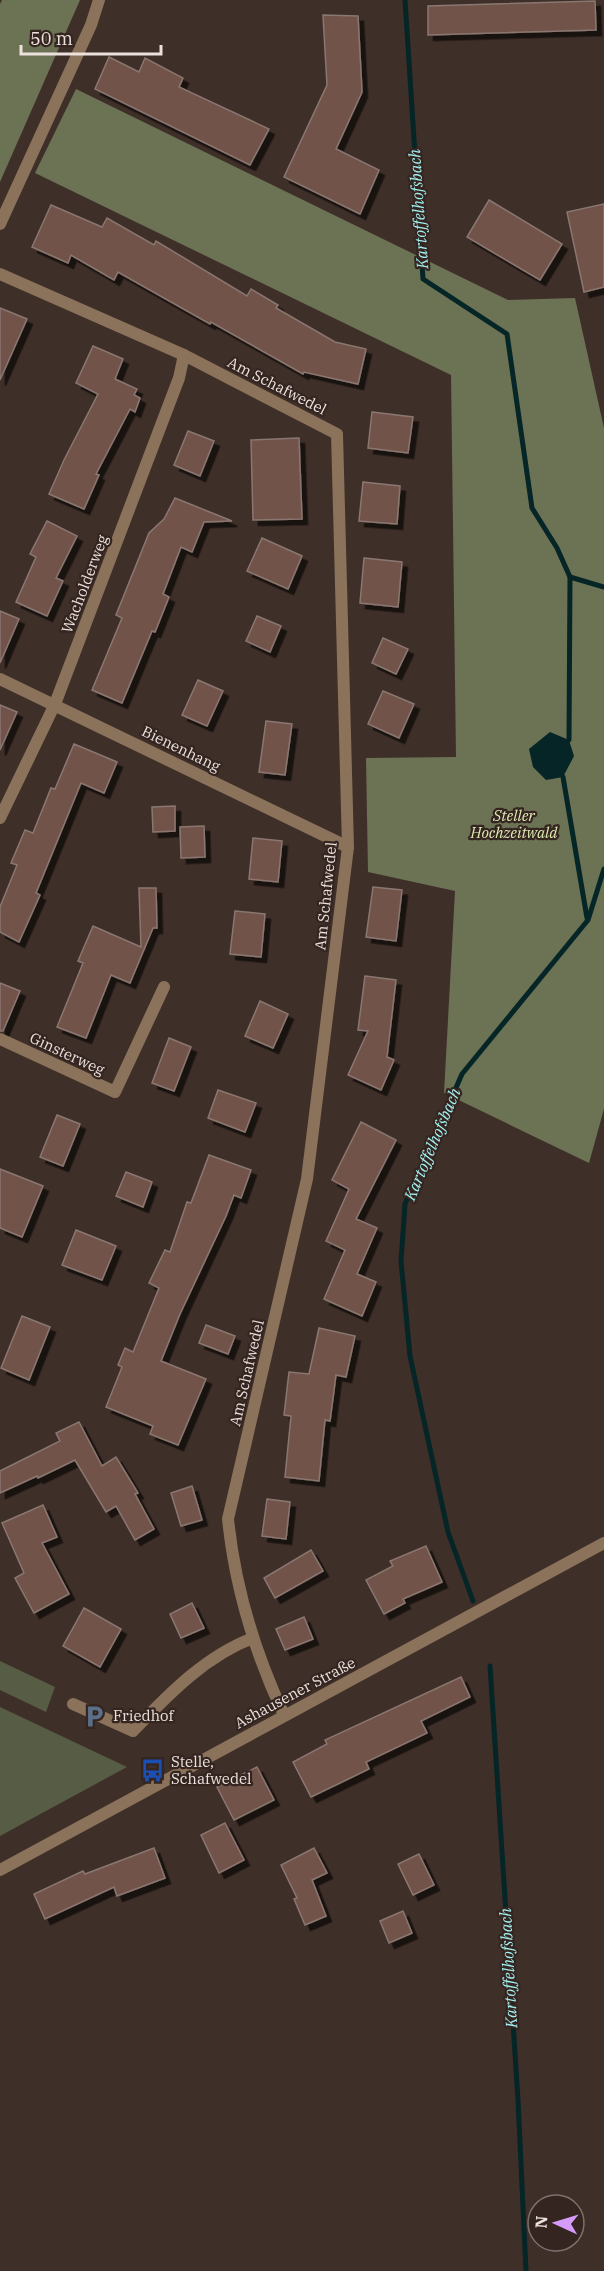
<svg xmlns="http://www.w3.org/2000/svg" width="604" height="2271" viewBox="0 0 604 2271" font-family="'IBM Plex Serif',serif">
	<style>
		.green { fill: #575c44 }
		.forest { fill: #6c7254 }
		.water { fill: #062526 }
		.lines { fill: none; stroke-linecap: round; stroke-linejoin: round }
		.stream { stroke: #062526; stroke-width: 5 }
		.building { fill: #715248; stroke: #8a7771; stroke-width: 1.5; filter: url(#shadow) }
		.street { stroke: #8b725a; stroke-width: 12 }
		.labels { text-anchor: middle; stroke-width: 4.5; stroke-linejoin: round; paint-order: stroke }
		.street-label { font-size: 15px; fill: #ece1dd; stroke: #342520 }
		.park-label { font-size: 15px; font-style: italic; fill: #dfebb2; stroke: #342520 }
		.poi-label { font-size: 15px; fill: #ece1dd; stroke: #342520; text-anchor: start }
		.water-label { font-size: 16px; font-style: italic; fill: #a3f0f0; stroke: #342520 }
	</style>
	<defs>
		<filter id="shadow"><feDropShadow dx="5.5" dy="5.5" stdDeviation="0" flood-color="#0009"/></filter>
	</defs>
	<rect width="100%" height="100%" fill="#3f2f29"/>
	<!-- green -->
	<g class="green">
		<path d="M0,1661L55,1687L46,1712L0,1690Z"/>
		<path d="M0,1707L127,1767L0,1836Z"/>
	</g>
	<!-- forest -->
	<g class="forest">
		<path d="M2,0H80L0,182V4Z"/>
		<path d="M76,89L508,300L575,298L604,428V1109L589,1163L444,1093L455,891L368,872L366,758L456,757L451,375L35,173Z"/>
	</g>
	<!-- water -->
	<path class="water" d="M550,732L569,740L574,756L563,777L546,780L533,767L529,749Z"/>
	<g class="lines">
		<!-- stream -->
		<g class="stream">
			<path d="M405,0L423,279L507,334L532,508L557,548L570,577L604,587"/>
			<path d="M569,740L570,577"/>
			<path d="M563,777L587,918"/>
			<path d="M473,1601L448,1532L410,1356L401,1261L405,1204L462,1074L588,920L604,869"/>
			<path d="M490,1666L518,2100L526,2271"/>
		</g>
	</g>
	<!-- building -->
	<g class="building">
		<path d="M595,1L596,30L428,35V6Z"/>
		<path d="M323,15L358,16L362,92L336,149L379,170L360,214L284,177L327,85Z"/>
		<path d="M109,57L139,72L145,58L183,78L179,87L269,129L250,165L95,89Z"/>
		<path d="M489,200L562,244L540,280L467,237Z"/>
		<path d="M604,204V287L584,292L567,212Z"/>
		<path d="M51,205L102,227L107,218L154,245L156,241L247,296L251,289L278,305L276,308L335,342L366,349L358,384L304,372L303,374L211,322L210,324L118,272L114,280L71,255L68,263L32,247Z"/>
		<path d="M0,308L27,319L0,380Z"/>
		<path d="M93,346L123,359L115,379L137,389L134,395L140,398L135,412L130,409L96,474L99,475L84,509L49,494L64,460L98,394L76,383Z"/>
		<path d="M372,412L413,417L408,453L368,448Z"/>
		<path d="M188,431L214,441L200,476L174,465Z"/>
		<path d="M299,438L302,519L253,520L251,440Z"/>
		<path d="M363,482L400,486L397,524L359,521Z"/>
		<path d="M175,498L232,521L204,522L192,552L181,547L163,594L169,597L155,632L152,631L122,703L92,690L122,618L116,615L149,533L164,519Z"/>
		<path d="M47,521L77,536L56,578L63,581L47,616L16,602L36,557L30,554Z"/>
		<path d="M262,538L302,556L288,589L247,571Z"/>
		<path d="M364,558L402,562L398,607L360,603Z"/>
		<path d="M0,611L19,619L0,663Z"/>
		<path d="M257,616L281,626L270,652L246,641Z"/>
		<path d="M383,638L408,649L396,674L372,663Z"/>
		<path d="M198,680L223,691L207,726L182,715Z"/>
		<path d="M383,691L414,704L399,738L368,724Z"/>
		<path d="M0,705L17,712L0,750Z"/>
		<path d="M266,721L292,724L285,775L259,772Z"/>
		<path d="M74,744L117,762L104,793L81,783L36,893L40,895L19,942L0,932V907L17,865L11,863L25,830L33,833L51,788L55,789Z"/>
		<path d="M175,806V831L153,832L152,807Z"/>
		<path d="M204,826L205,857L181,858L180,827Z"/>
		<path d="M253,838L282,841L278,882L249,879Z"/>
		<path d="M373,887L402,890L396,941L366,937Z"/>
		<path d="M139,888H156L157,928H153L130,983L111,975L86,1038L57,1027L83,963L78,961L93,926L141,947Z"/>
		<path d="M235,911L265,914L261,957L230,954Z"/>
		<path d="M365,976L396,980L387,1057L394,1060L381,1090L348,1075L368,1031L358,1030Z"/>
		<path d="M0,983L20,991L3,1031H0Z"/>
		<path d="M260,1001L288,1014L273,1048L245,1036Z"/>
		<path d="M169,1038L191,1047L174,1091L152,1083Z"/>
		<path d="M218,1090L256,1103L245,1132L208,1118Z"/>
		<path d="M57,1115L80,1124L63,1166L40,1157Z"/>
		<path d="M361,1122L396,1140L356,1219L377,1228L357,1274L376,1282L362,1316L324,1299L345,1250L326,1241L349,1189L332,1180Z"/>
		<path d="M209,1155L251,1170L241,1198L234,1195L226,1216L180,1314L161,1361L206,1379L178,1445L150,1434L153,1426L106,1407L122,1367L118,1365L125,1348L133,1352L159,1288L149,1283L165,1250L170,1252L187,1202L191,1203Z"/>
		<path d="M0,1169L43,1186L22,1237L0,1228Z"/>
		<path d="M126,1172L152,1182L143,1207L116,1196Z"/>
		<path d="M76,1230L116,1246L102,1280L62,1265Z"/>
		<path d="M22,1316L50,1327L29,1380L1,1368Z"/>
		<path d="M206,1325L235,1336L228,1354L199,1343Z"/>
		<path d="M319,1328L355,1336L346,1377L336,1375L330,1421L325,1420L319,1481L285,1477L291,1416L284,1415L289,1372L309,1374Z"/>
		<path d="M79,1422L102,1466L116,1457L138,1493L135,1494L154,1529L135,1540L116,1506L106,1512L75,1460L38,1478L37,1476L0,1493V1471L60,1441L56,1433Z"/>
		<path d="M192,1486L202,1520L181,1526L171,1493Z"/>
		<path d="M267,1499L290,1502L286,1539L262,1536Z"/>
		<path d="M43,1505L57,1537L42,1543L69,1594L34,1613L15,1578L24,1573L2,1523Z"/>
		<path d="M426,1546L442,1582L403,1599L405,1603L384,1614L366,1580L393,1566L390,1561Z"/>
		<path d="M311,1550L323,1571L275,1598L264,1578Z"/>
		<path d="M192,1603L204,1628L181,1638L170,1614Z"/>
		<path d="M84,1608L121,1629L100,1667L63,1646Z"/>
		<path d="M304,1617L313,1639L285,1650L276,1629Z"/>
		<path d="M461,1677L470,1697L421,1721L427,1733L366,1762L369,1769L311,1797L293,1762L327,1744L325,1740Z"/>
		<path d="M257,1767L274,1800L234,1820L217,1787Z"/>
		<path d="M225,1823L244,1860L219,1873L201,1835Z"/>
		<path d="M154,1848L165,1878L117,1896L114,1887L45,1919L34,1894L83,1871L85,1874Z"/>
		<path d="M314,1848L327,1873L312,1880L326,1916L305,1925L294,1899L297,1898L281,1865Z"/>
		<path d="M419,1854L434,1885L413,1895L398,1864Z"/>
		<path d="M403,1911L412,1933L389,1943L380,1921Z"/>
	</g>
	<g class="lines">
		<!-- street -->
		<g class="street">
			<path d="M0,224L91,25L99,0"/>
			<path d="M0,274L184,355L337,434L348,847L307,1179L228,1519C235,1588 255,1653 284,1715"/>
			<path d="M0,679L348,847"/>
			<path d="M0,818L55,704L179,378L184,355"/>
			<path d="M0,1039L115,1092L164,987"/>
			<path d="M73,1704L133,1731C168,1695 205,1656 253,1638"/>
			<path d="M0,1870L604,1543"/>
		</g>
	</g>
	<!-- icons -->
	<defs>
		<symbol id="parking-bare" viewBox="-9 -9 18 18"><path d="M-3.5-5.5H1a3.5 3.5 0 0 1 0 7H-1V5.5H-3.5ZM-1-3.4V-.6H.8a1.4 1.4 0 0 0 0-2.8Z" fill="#5c6f8a" stroke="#342520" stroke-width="2.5" paint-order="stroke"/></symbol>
		<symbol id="bus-bare" viewBox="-9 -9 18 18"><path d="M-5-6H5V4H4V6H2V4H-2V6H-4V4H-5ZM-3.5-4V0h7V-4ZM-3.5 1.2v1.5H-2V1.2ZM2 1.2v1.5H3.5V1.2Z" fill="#1a4fb4" stroke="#342520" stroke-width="2.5" paint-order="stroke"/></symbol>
	</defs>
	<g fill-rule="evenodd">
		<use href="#parking-bare" x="78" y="1700" width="33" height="33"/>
		<use href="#bus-bare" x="136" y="1754" width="33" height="33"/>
	</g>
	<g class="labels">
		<!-- street labels -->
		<g class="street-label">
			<text transform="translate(277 386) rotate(27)" y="5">Am Schafwedel</text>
			<text transform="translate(85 584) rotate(-69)" y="5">Wacholderweg</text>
			<text transform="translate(181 749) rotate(26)" y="5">Bienenhang</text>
			<text transform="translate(326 896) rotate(-84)" y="5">Am Schafwedel</text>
			<text transform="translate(67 1054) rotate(25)" y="5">Ginsterweg</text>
			<text transform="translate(247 1373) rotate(-77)" y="5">Am Schafwedel</text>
			<text transform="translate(295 1693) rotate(-28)" y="5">Ashausener Straße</text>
		</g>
		<!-- park labels -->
		<g class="park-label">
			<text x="514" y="821">Steller<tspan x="514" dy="17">Hochzeitwald</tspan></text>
		</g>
		<!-- poi labels -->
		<g class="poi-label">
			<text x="113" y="1721">Friedhof</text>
			<text x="171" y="1767">Stelle,<tspan x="171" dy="17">Schafwedel</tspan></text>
		</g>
		<!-- water labels -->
		<g class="water-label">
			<text transform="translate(418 209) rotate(-94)" y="6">Kartoffelhofsbach</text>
			<text transform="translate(432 1144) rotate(-67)" y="6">Kartoffelhofsbach</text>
			<text transform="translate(508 1968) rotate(-93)" y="6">Kartoffelhofsbach</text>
		</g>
	</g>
	<!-- north arrow -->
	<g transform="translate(556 2223) rotate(274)"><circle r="28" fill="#342520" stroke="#7e706c" stroke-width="1.5"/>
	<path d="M0-4.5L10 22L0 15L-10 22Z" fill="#d69bfa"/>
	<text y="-9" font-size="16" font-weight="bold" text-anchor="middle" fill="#ece1dd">N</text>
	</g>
	<!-- scale -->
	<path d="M21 45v9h140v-9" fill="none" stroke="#ece1dd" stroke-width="3"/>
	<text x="30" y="45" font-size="18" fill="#ece1dd" stroke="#342520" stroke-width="4.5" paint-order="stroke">50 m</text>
</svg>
